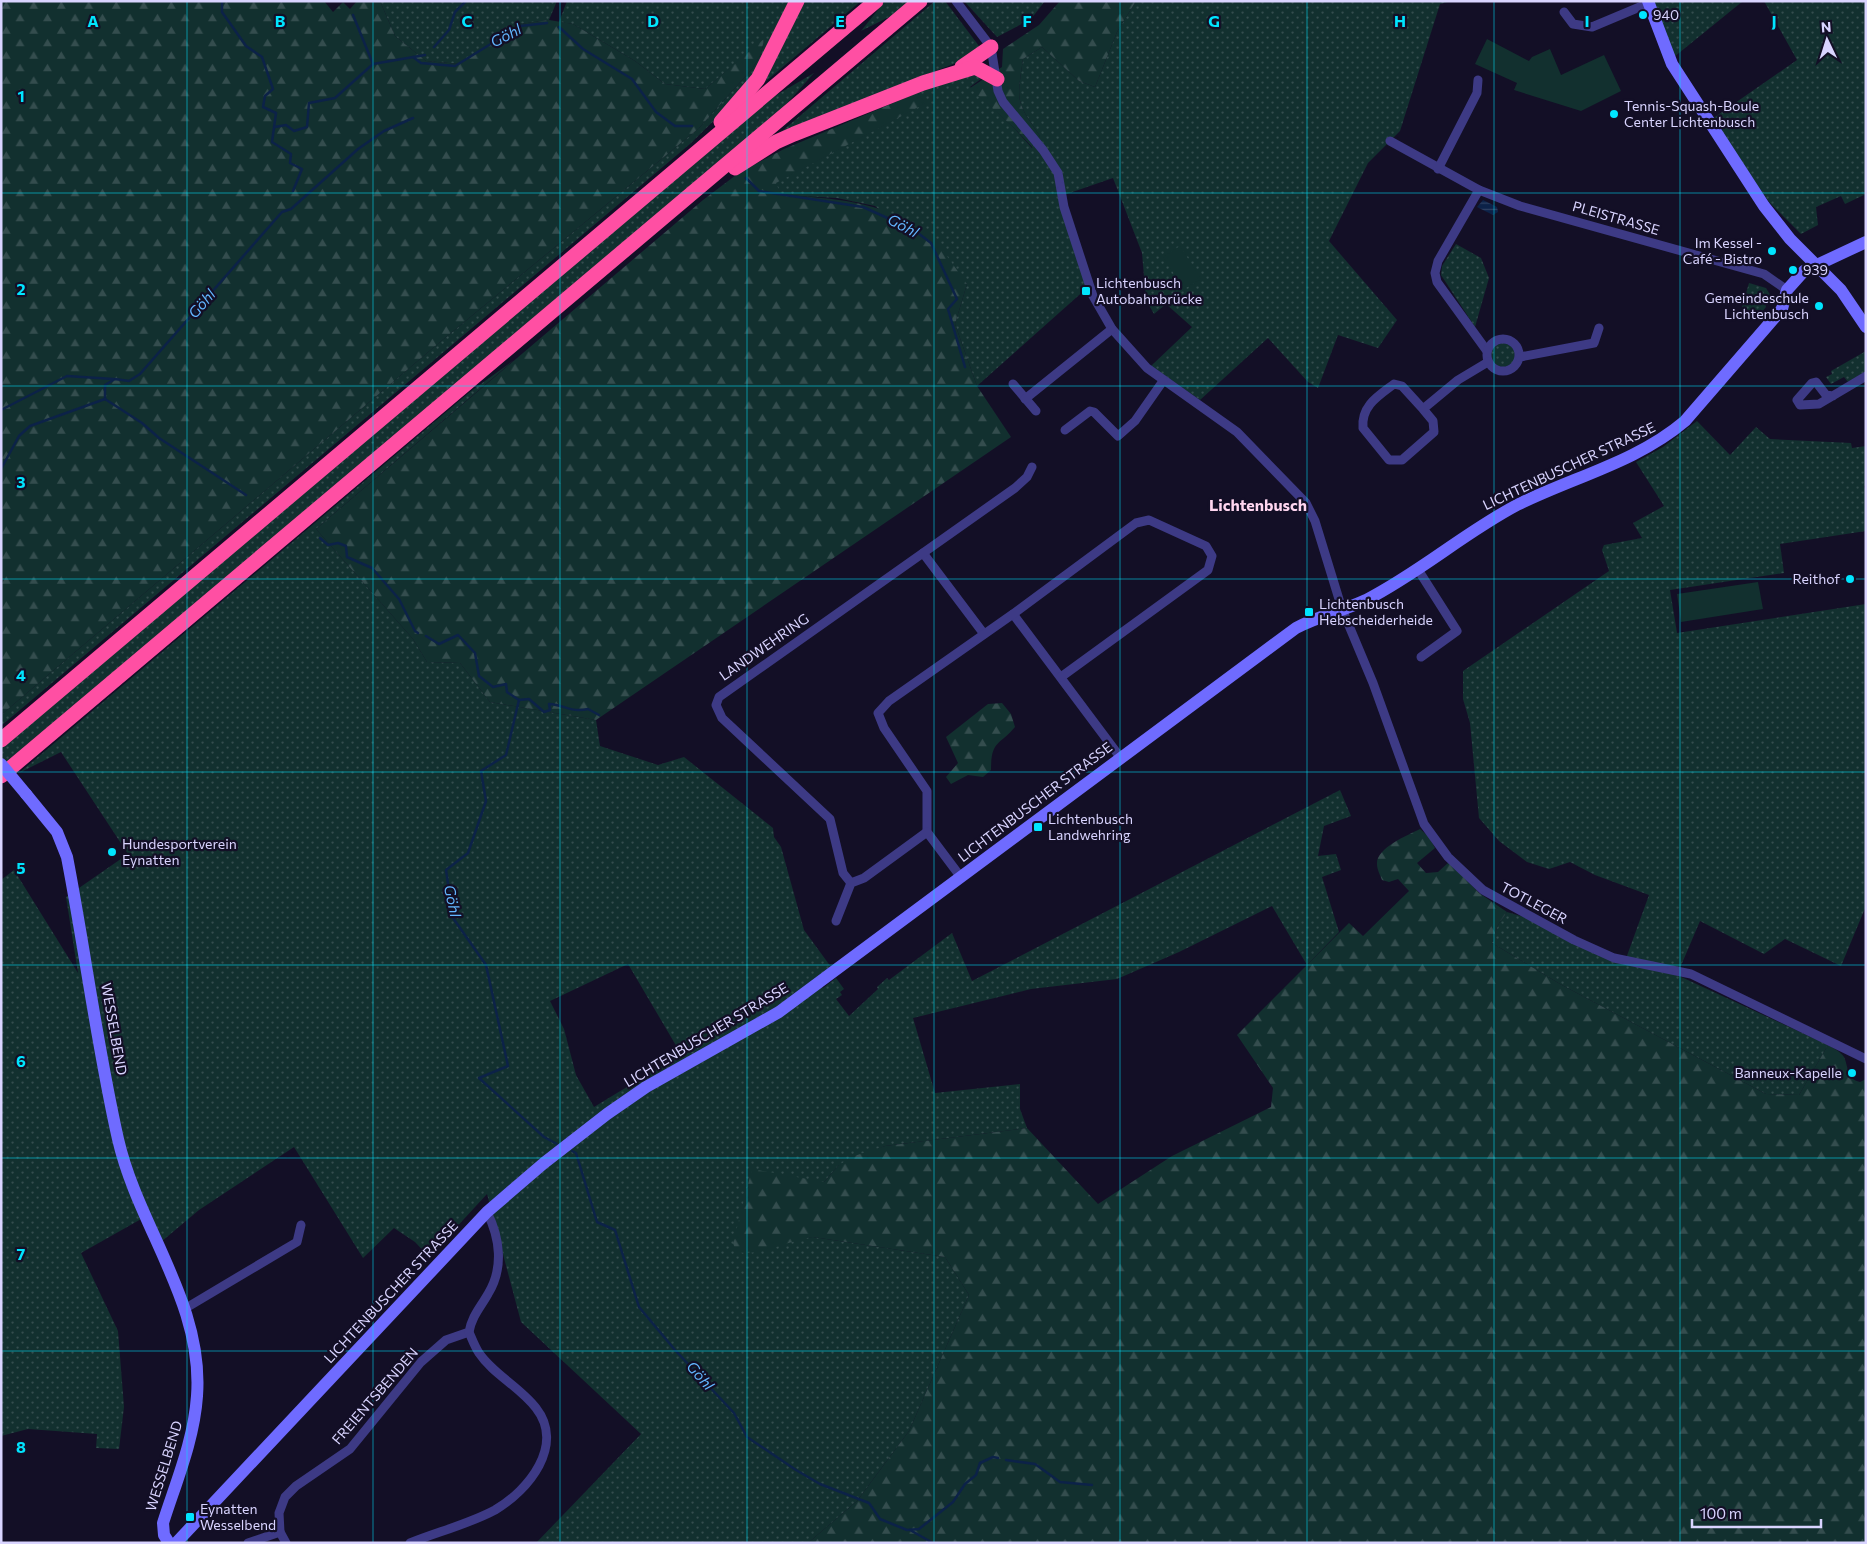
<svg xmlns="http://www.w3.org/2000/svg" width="1867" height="1544" viewBox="0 0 1867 1544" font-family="Commissioner,sans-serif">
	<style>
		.grass { fill: url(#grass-dots); fill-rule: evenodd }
		.forest { fill: url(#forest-firs) }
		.park { fill: #12302f }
		.water { fill: url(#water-rules) }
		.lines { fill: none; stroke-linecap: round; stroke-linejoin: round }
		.stream { stroke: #0c2248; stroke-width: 2.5 }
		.street { stroke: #3d3a85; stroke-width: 9 }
		.secondary { stroke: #6f6bff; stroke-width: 12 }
		.highway { stroke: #ff4fa3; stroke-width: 15 }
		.secondary-bridge { stroke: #6f6bff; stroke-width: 12 }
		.grid { fill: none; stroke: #00e5ff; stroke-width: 1; stroke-opacity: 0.55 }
		.poi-dot { fill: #00e5ff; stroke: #130f26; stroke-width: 2 }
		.labels { text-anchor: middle; stroke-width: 4.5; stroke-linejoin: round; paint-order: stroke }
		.poi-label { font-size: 14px; fill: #d9d4ff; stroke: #130f26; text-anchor: start }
		.street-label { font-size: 14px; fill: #d9d4ff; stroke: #130f26 }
		.water-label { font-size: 15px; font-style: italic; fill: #62b6ff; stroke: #130f26 }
		.quarter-label { font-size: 16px; font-weight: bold; fill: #ffd6f0; stroke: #130f26 }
		.grid-label { font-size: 16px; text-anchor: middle; font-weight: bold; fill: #00e5ff; stroke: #130f26; stroke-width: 4.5; stroke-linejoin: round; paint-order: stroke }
	</style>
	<defs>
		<pattern id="grass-dots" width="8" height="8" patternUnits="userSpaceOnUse" patternTransform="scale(1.25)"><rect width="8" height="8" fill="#12302f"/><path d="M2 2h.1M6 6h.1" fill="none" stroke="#344d4e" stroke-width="1.8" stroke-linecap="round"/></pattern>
		<pattern id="forest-firs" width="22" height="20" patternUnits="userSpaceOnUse" patternTransform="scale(1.25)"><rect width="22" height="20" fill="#12302f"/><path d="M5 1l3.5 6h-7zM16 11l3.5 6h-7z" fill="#344d4e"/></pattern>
		<pattern id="water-rules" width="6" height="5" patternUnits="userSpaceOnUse" patternTransform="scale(1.25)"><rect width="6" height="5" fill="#0c2248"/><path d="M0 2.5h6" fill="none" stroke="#2f4163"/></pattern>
	</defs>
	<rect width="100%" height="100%" fill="#130f26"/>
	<!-- grass -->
	<g class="grass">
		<path d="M380,1H557L549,20L520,24L460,64L426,61L395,36Z"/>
		<path d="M567,1H791L761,65L733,102L690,144L1,726V715L440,342L699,128L752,69L761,54L764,40L705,89L665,84L635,61L573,24L559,22Z"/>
		<path d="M801,1H861L765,82Z"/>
		<path d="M885,1H912L893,15L861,31Z"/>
		<path d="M935,1H945L979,46L977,51L966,59L781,132Z"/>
		<path d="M964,1H1045L1031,19L997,37Z"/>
		<path d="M1136,1H1452L1440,4L1400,131L1368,163L1329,241L1397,320L1378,348L1338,335L1318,388L1308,382L1268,338L1200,400L1151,366L1192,327L1166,304L1154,314L1146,300L1142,253L1113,178L1058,197L1087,288L977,386L955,324L967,284L875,206L837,198L781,195L775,183L925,103L917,93L964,72L985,76L970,87L1014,128L1032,148L1040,136C1015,100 1017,101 1023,59L1042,47L1079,81L1095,87L1117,32Z"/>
		<path d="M1653,1H1743L1674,57Z"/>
		<path d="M1764,1H1866V194L1845,204L1841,196L1816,207L1818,225L1801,234L1769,202L1712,119L1797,60Z"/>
		<path d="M814,73L775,117L1,770V746L773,97Z"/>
		<path d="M1456,244L1481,258L1489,278L1475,327L1441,275L1442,266Z"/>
		<path d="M1749,283L1766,288L1774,301L1773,303L1767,299L1765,301L1766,307L1756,319L1742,307Z"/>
		<circle cx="1503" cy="355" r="12"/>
		<path d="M1866,351V371L1848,382L1844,377L1831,384L1826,377L1832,374L1831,371Z"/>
		<path d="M514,360L316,529L413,639L427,662L460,663L490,702L596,720L600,746L658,765L684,757L773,828L774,837L781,847L804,930L831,967L815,978L823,988L836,978L844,989L840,992L842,995L836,999L849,1016L878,989L877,987L887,978L889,980L952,933L972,981L1340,790L1351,816L1324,826L1318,856L1336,854L1341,870L1322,877L1339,932L1307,965L1272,906L1179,952L1117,979L1031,989L913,1018L935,1093L1020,1084V1109L1027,1128L885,1146L838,1166L824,1182L800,1238L813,1237L945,1257L969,1295L909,1431L857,1501L808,1543H536L641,1434L521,1322L487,1194L429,1257L415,1242L394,1228L363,1258L294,1147L199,1210L155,1247L143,1218L81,1253L118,1331L124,1407L119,1449L96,1448L97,1434L28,1429L1,1436V880L14,870L78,973L66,897L128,854L61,752L19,773L471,391ZM628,964L681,1054L594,1107L576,1075L564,1029L550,1001Z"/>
		<path d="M1697,421L1730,455L1756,427L1770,439L1851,443L1852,448L1866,446V485L1864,486L1866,492V531L1780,544L1784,573L1670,590L1677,633L1866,604V906L1841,966L1785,939L1764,954L1700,921L1677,975L1828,1045L1799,1095L1766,1094L1560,984L1492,943L1498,925L1507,912L1524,917L1624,964L1649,895L1595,875L1570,862L1549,869L1527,862L1499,841L1479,818L1470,723L1463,699V671L1609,571L1602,550L1604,545L1642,538L1633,523L1664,506L1636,462L1663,447Z"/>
	</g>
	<!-- forest -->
	<g class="forest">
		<path d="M1,1H324L333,12L343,2L350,9L357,1H380L395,36L426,61L460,64L520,24L549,20L573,24L635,61L665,84L705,89L764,39L761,54L752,69L699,128L440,342L1,715Z"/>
		<path d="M1060,1H1136L1117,32L1095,87L1079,81L1042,47L1023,59C1017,101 1015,100 1040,136L1033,148L1014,128L970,88L1002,67L1003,49L1039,25Z"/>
		<path d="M917,93L926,103L776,183L781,195C831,198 881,201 924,230C936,238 957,271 967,284L955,324L977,386L1011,437L596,720L490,702L460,663L427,662L413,639L316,529L703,200L740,172L784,149Z"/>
		<path d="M1002,703L1011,714L1015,727C999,746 991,740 991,770L983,777L968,775L951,784L946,777L958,763L946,737L988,704Z"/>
		<path d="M1420,829L1429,837L1435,848L1417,863L1426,873L1438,872L1449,862L1479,893L1507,912L1498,925L1492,943L1560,984L1766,1094L1799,1095L1828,1045C1833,1048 1841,1052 1844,1057C1849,1068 1846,1079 1860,1082L1866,1079V1543H808L857,1501L909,1431L969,1295L945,1257L813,1237C793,1239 752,1259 736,1251L733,1243L752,1169L824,1182L838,1166L851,1157L885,1146L1027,1128L1098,1204L1172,1156L1271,1107L1273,1088L1237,1035L1349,923L1363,936L1409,891L1398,879L1389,882L1382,880C1380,875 1377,869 1377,864C1376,848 1408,835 1420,829Z"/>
	</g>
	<!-- park -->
	<g class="park">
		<path d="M1487,39L1529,61L1532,57L1550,49L1561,75L1604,55L1621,91L1581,111L1514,90L1517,83L1475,64Z"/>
		<path d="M1180,246L1201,279L1184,289L1163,257Z"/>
		<path d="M1758,582L1763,609L1681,622L1677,594Z"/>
	</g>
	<!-- water -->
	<path class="water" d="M1483,200L1497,207L1498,212L1493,215L1477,207Z"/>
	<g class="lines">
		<!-- stream -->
		<g class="stream">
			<path d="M222,1V12L246,46L262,57L273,89L265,96L263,107L276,113L272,142L291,154L290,163L302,169L293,191"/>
			<path d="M559,27L583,49L632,79L656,112L675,126H692"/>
			<path d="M434,47L449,30L455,12L466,1"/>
			<path d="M413,57L421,63L455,66L520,26L547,23"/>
			<path d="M373,64L425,55"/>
			<path d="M275,127L286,125L294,131L307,127L309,103L335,98L373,64L353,15"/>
			<path d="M746,178L759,191L863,207L914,230L931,243L957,299L948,309L965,367"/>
			<path d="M105,399V385L115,379L129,381L140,374L282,212L291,209L358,149L384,131L413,118"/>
			<path d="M105,399L142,423L159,438L246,495"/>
			<path d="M1,410L67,376L113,379"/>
			<path d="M1,469L19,436L30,426L105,399"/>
			<path d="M320,538L328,545L338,543L346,546L347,557L372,568L399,599L415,631L418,633"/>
			<path d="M426,636L439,644L458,635L475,653L479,676L493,687L506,684L507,692L519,700L506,755L481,771L486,801L468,853L446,870L453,918L486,965L508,1066L479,1078L544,1137L557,1144"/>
			<path d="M519,700L529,699L544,712L550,710L549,704C565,705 572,713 588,709L599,715"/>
			<path d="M572,1151L576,1153L597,1222L615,1230L639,1307L675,1350L734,1413L747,1437L796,1470L820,1484L869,1503L880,1519L907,1530L919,1529L953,1502L965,1484L976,1475L980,1463L993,1457L998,1458"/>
			<path d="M1006,1460L1035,1464L1060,1482L1092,1485"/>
			<path d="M910,1530L933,1543"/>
		</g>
		<!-- street -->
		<g class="street">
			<path d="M956,1L991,47L998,91L1003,102L1043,150L1058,173L1064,207L1093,296L1112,329L1147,368L1237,432L1306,503L1315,521L1342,609L1373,683L1424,824L1448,857L1483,890L1574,940L1614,958L1691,974L1866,1059"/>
			<path d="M1564,12L1573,24L1592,27L1649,3"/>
			<path d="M1390,141L1479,190L1520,206L1764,274L1787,290"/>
			<path d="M1438,169L1477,93L1478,80"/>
			<path d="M1479,190L1438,261L1435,273L1437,282L1487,351"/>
			<circle cx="1503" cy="355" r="16"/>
			<path d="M1520,357L1594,343L1599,328"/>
			<path d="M1013,384L1036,411"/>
			<path d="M1833,396L1826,395L1816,382L1812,383L1797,400L1800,405L1819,404L1866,376"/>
			<path d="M1025,399L1112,329"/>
			<path d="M1423,409L1433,421L1434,432L1402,460H1389L1363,428C1361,406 1378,396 1394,384L1402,386L1423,409L1458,380L1488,362"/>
			<path d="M1065,430L1090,411L1094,412L1118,436L1135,421L1163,381"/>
			<path d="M923,553L984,634"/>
			<path d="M1417,568L1457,631L1421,657"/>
			<path d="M1013,614L1120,757"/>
			<path d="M960,876L927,832V791L884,728L878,713L889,701L1013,614L1136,523L1149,520L1206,546L1212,556L1208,570L1061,677"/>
			<path d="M851,883L843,873L830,819L722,718L716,705L719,697L1015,488L1027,477L1032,467"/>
			<path d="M836,921L851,883L864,878L927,832"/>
			<path d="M186,1308L297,1242L301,1225"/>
			<path d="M280,1532L286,1543"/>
			<path d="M248,1543L280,1532L279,1513L285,1497L296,1486L350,1449L421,1362L446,1340L469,1332C472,1316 480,1308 488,1294C504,1268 500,1238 487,1212"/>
			<path d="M410,1543C437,1532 469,1524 495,1510C529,1490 565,1445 536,1408C520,1387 493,1374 479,1353C475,1347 472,1339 469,1332"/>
		</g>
		<!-- secondary -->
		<g class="secondary">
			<path d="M1648,1L1672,64L1764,206L1790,239L1841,290L1866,327"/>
			<path d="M26,794L57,832L67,857C85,950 97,1046 118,1139C138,1227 204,1303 197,1396C194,1440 176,1482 163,1523L164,1535L169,1543"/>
			<path d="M176,1543L487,1212L544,1163L607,1114L646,1087L779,1012L1296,628C1318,616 1343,611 1366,600C1419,573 1464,533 1517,505C1573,477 1637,462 1685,421L1782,309L1787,290L1804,271L1866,242"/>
		</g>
		<!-- highway -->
		<g class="highway">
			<path d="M962,67L991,47"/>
			<path d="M721,122L758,79L797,1"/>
			<path d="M735,168L776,142L794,134L923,83L975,67L997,79"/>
			<path d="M1,740L876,1"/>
			<path d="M1,776L920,1"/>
		</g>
		<!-- secondary-bridge -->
		<path class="secondary-bridge" d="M1,764L26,794"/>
	</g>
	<!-- grid -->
	<path class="grid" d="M187,1V1543M373,1V1543M560,1V1543M747,1V1543M934,1V1543M1120,1V1543M1307,1V1543M1494,1V1543M1680,1V1543M1,193H1866M1,386H1866M1,579H1866M1,772H1866M1,965H1866M1,1158H1866M1,1351H1866"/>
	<!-- markers -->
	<g class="poi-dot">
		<circle cx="1643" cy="15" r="5"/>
		<circle cx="1614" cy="114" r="5"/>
		<circle cx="1772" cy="251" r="5"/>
		<circle cx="1793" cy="270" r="5"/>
		<rect x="1081" y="286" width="10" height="10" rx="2.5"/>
		<circle cx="1819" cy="306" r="5"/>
		<circle cx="1850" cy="579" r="5"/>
		<rect x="1304" y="607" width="10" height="10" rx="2.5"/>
		<rect x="1033" y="822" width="10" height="10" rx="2.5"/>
		<circle cx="112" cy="852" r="5"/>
		<circle cx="1852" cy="1073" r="5"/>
		<rect x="185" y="1512" width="10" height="10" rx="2.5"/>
	</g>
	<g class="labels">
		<!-- poi labels -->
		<g class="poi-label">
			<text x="1653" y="20">940</text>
			<text x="1624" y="111">Tennis-Squash-Boule<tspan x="1624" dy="16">Center Lichtenbusch</tspan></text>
			<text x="1762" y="248" text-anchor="end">Im Kessel -<tspan x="1762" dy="16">Café - Bistro</tspan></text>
			<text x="1803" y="275">939</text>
			<text x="1096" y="288">Lichtenbusch<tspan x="1096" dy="16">Autobahnbrücke</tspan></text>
			<text x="1809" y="303" text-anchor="end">Gemeindeschule<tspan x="1809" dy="16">Lichtenbusch</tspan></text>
			<text x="1840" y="584" text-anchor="end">Reithof</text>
			<text x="1319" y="609">Lichtenbusch<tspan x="1319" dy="16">Hebscheiderheide</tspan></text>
			<text x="1048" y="824">Lichtenbusch<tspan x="1048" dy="16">Landwehring</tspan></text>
			<text x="122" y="849">Hundesportverein<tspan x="122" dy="16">Eynatten</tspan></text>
			<text x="1842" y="1078" text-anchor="end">Banneux-Kapelle</text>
			<text x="200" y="1514">Eynatten<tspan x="200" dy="16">Wesselbend</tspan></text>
		</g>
		<!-- street labels -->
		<g class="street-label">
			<text transform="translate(1616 218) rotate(16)" y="5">PLEISTRASSE</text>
			<text transform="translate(1569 466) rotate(-25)" y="5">LICHTENBUSCHER STRASSE</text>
			<text transform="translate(764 647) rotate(-35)" y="5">LANDWEHRING</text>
			<text transform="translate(1035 802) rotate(-37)" y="5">LICHTENBUSCHER STRASSE</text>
			<text transform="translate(1534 903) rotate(28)" y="5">TOTLEGER</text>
			<text transform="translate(114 1029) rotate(80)" y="5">WESSELBEND</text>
			<text transform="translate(706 1035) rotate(-31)" y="5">LICHTENBUSCHER STRASSE</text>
			<text transform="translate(391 1292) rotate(-47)" y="5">LICHTENBUSCHER STRASSE</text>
			<text transform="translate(375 1396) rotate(-49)" y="5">FREIENTSBENDEN</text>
			<text transform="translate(164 1466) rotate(-73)" y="5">WESSELBEND</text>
		</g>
		<!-- water labels -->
		<g class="water-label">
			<text transform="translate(506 36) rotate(-28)" y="5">Göhl</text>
			<text transform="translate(903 226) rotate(28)" y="5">Göhl</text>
			<text transform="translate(202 304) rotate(-49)" y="5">Göhl</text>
			<text transform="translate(452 901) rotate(78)" y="5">Göhl</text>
			<text transform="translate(700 1376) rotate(49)" y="5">Göhl</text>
		</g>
		<!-- quarter labels -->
		<g class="quarter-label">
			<text x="1258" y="511">Lichtenbusch</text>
		</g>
	</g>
	<g class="grid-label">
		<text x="93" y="27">A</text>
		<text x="280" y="27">B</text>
		<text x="467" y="27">C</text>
		<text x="653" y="27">D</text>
		<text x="840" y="27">E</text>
		<text x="1027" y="27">F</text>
		<text x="1214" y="27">G</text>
		<text x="1400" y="27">H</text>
		<text x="1587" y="27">I</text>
		<text x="1774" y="27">J</text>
		<text x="21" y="102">1</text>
		<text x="21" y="295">2</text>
		<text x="21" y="488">3</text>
		<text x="21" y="681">4</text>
		<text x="21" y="874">5</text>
		<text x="21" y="1067">6</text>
		<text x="21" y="1260">7</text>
		<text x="21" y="1453">8</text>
	</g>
	<!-- border -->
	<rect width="1867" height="1544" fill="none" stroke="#d9d4ff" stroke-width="5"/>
	<!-- north arrow -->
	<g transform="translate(1827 40) rotate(356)" stroke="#130f26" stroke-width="4" paint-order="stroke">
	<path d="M0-4L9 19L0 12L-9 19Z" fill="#d9d4ff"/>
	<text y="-8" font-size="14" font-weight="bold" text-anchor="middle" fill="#d9d4ff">N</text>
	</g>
	<!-- scale -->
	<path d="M1692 1519v8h129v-8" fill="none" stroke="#d9d4ff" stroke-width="2.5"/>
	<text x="1700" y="1519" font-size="15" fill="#d9d4ff" stroke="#130f26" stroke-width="4" paint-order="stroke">100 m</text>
</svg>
